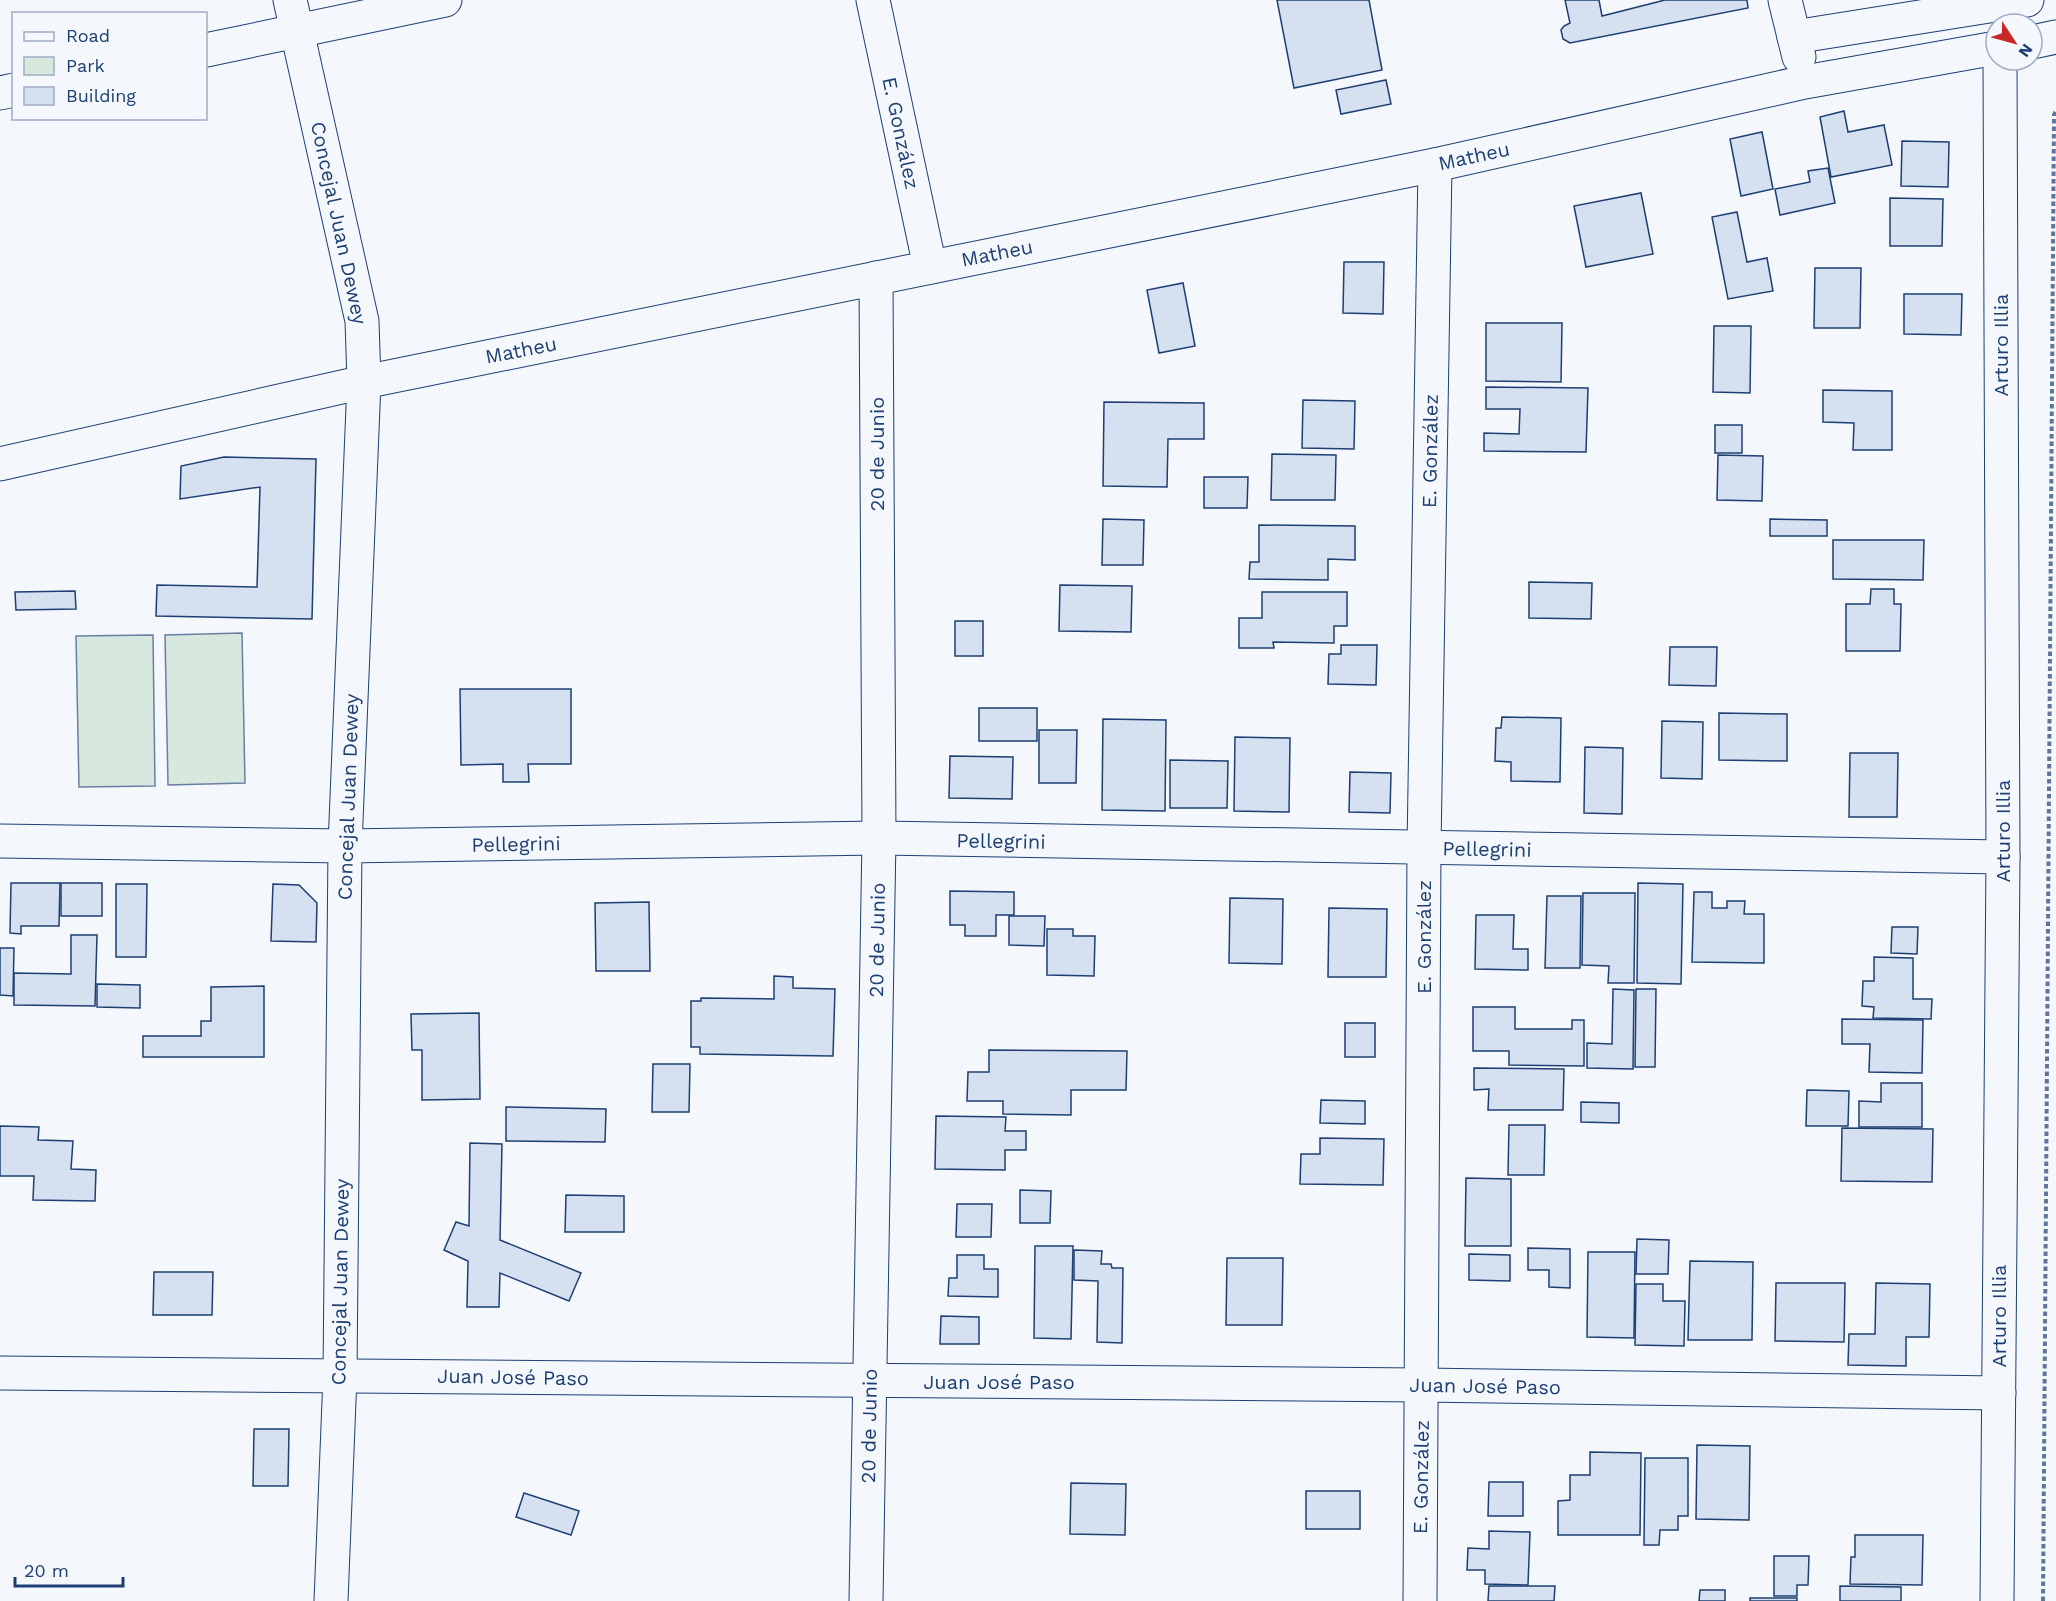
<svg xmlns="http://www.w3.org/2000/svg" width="2056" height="1601" viewBox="0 0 2056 1601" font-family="'Work Sans',sans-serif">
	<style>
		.green { fill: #d7e8df; stroke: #687fa3; stroke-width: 1.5 }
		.building { fill: #d5e0f0; stroke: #1d3f73; stroke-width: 1.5 }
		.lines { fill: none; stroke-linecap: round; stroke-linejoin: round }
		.street-casing { stroke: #1d3f73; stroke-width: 35 }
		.path { stroke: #5e769c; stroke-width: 4; stroke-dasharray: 4.5 3; stroke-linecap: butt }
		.street { stroke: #f4f7fb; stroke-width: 33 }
		.labels { text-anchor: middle; stroke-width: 4.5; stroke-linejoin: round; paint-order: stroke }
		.street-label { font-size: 20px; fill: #1d3f73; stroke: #f4f7fb }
	</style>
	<rect width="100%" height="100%" fill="#f4f7fb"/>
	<!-- green -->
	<g class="green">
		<path d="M242,633L245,783L168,785L165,635Z"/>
		<path d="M153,635L155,786L79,787L76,636Z"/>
	</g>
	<!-- building -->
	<g class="building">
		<path d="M1277,0H1369L1382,70L1294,88Z"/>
		<path d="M1565,0H1599L1602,16L1665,0H1747L1748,8L1570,43L1563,39L1561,30L1564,26L1570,23Z"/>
		<path d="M1386,80L1391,104L1341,114L1336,90Z"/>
		<path d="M1844,111L1848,132L1884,125L1892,165L1831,177L1820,117Z"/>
		<path d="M1762,132L1773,189L1741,196L1730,139Z"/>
		<path d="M1902,141L1949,142L1948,187L1901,186Z"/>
		<path d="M1828,168L1835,203L1780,215L1775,189L1810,182L1808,171Z"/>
		<path d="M1641,193L1653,254L1586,267L1574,206Z"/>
		<path d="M1890,198L1943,199L1942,246H1890Z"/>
		<path d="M1737,212L1747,262L1767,258L1773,291L1728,299L1712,217Z"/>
		<path d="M1344,262H1384L1383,314L1343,313Z"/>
		<path d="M1815,268H1861L1860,328H1814Z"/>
		<path d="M1183,283L1195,346L1159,353L1147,290Z"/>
		<path d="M1904,294H1962L1961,335L1904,334Z"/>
		<path d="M1486,323H1562L1561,382L1486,381Z"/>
		<path d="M1714,326H1751L1750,393L1713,392Z"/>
		<path d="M1486,387L1588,388L1586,452L1484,451V433L1519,434L1520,409H1486Z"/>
		<path d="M1823,390L1892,391V450H1853L1854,423L1823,422Z"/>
		<path d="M1303,400L1355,401L1354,449L1302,448Z"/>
		<path d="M1104,402L1204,403V439H1168L1167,487L1103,486Z"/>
		<rect x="1715" y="425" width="27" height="28"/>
		<path d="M1272,454L1336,455L1335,500H1271Z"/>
		<path d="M1718,455L1763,456L1762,501L1717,500Z"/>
		<path d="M224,457L316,459L312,619L156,616L157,585L257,587L260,487L180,499L181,466Z"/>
		<path d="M1204,477H1248L1247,508H1204Z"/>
		<path d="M1103,519L1144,520L1143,565H1102Z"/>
		<path d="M1770,519L1827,520V536H1770Z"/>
		<path d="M1259,525L1355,526V560L1328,559V580L1249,579L1250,562H1259Z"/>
		<path d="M1833,540H1924L1923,580L1833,579Z"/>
		<path d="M1529,582L1592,583L1591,619L1529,618Z"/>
		<path d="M1060,585L1132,586L1131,632L1059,631Z"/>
		<path d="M1871,589H1894V604H1901L1900,651H1846V604H1870Z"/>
		<path d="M75,591L76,609L16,610L15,592Z"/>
		<path d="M1262,592H1347V626H1334V643L1273,642L1274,648H1239V618H1262Z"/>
		<rect x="955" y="621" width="28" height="35"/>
		<path d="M1341,645H1377L1376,685L1328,684L1329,654H1341Z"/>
		<path d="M1670,647H1717L1716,686L1669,685Z"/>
		<path d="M460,689H571V764H528L529,782H503V764L461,765Z"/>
		<rect x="979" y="708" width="58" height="33"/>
		<path d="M1719,713L1787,714V761L1719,760Z"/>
		<path d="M1502,717L1561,718L1560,782L1511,781V762L1495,761L1496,728H1501Z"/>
		<path d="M1103,719L1166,720L1165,811L1102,810Z"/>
		<path d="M1662,721L1703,722L1702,779L1661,778Z"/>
		<path d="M1039,730H1077L1076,783H1039Z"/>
		<path d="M1235,737L1290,738L1289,812L1234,811Z"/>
		<path d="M1585,747L1623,748L1622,814L1584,813Z"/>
		<path d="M1850,753H1898L1897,817H1849Z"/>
		<path d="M950,756L1013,757L1012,799L949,798Z"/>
		<path d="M1170,760L1228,761L1227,808H1170Z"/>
		<path d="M1350,772L1391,773L1390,813L1349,812Z"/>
		<path d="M11,883H60L59,926H21V934L10,933Z"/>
		<rect x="61" y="883" width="41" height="33"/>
		<path d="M1638,883L1683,884L1681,984L1637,983Z"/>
		<path d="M116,884H147L146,957H116Z"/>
		<path d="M273,884L299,885L317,903L316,942L271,941Z"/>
		<path d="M950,891L1014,892V915H996V936H965V925H950Z"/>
		<path d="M1694,892H1712V908H1727V901H1745L1744,914H1764V963L1692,962Z"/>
		<path d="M1583,893H1635L1634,983H1608L1609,966L1582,965Z"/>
		<path d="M1547,896H1581L1580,968H1545Z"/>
		<path d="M1230,898L1283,899L1282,964L1229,963Z"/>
		<path d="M649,902L650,971H596L595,903Z"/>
		<path d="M1329,908L1387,909L1386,977H1328Z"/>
		<path d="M1476,915H1514L1513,949H1528V970L1475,969Z"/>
		<path d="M1009,916H1045L1044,946L1009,945Z"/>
		<path d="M1892,927H1918L1917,954L1891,953Z"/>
		<path d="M1047,929H1073V936H1095L1094,976L1047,975Z"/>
		<path d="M71,935H97L95,1006L14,1005V973L71,974Z"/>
		<path d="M0,948H14L13,996L0,995Z"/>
		<path d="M1874,957L1913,958V999H1932L1931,1019L1873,1018L1874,1007L1862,1006L1863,981H1874Z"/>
		<path d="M774,976L793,977V988L835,989L833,1056L700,1054V1047H691V1001H701V998L774,999Z"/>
		<path d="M97,984L140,985V1008L97,1007Z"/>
		<path d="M264,986V1057H143V1036H201V1021H211V987Z"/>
		<path d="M1613,989L1634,990L1633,1069L1587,1068V1043L1612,1044Z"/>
		<path d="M1636,989H1656L1655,1067H1635Z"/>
		<path d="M1473,1007H1515V1029H1572V1020H1584V1066L1509,1065V1051H1473Z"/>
		<path d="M479,1013L480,1099L422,1100V1050H412L411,1014Z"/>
		<path d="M1842,1019L1923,1020L1922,1073L1869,1072L1870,1044H1842Z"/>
		<rect x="1345" y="1023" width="30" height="34"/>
		<path d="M989,1050L1127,1051L1126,1090H1071V1115L1003,1114V1101H967L968,1072H989Z"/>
		<path d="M653,1064H690L689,1112H652Z"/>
		<path d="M1474,1068L1564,1069L1563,1110H1488L1489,1089L1474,1090Z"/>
		<path d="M1881,1083H1922V1127H1859V1101L1881,1102Z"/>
		<path d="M1807,1090L1849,1091L1848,1126H1806Z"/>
		<path d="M1321,1100L1365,1101V1124L1320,1123Z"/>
		<path d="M1581,1102L1619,1103V1123L1581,1122Z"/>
		<path d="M506,1107L606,1109L605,1142L506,1141Z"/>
		<path d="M936,1116L1006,1117L1005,1131H1026V1150H1005V1170L935,1169Z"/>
		<path d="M1509,1125H1545L1544,1175H1508Z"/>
		<path d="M0,1126L39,1127L38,1140L73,1141L71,1169L96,1170L95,1201L33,1200L34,1176H0Z"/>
		<path d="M1842,1128L1933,1129L1932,1182L1841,1181Z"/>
		<path d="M1320,1138L1384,1139L1383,1185L1300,1184L1301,1154H1320Z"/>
		<path d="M470,1143L502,1144L500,1240L581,1273L569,1301L500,1273L499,1307H467L468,1261L444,1250L456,1222L469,1226Z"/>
		<path d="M1466,1178L1511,1179V1246H1465Z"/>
		<path d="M1020,1190L1051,1191L1050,1223H1020Z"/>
		<path d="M566,1195L624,1196V1232H565Z"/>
		<path d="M957,1204H992L991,1237H956Z"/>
		<path d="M1637,1239L1669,1240L1668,1274H1636Z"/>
		<path d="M1035,1246H1073L1071,1339L1034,1338Z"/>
		<path d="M1528,1248L1570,1249V1288L1549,1287V1270H1528Z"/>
		<path d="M1074,1250L1102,1251L1101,1264H1111L1112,1268H1123L1122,1343L1097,1342L1098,1281L1074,1280Z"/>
		<path d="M1588,1252H1635L1634,1338L1587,1337Z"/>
		<path d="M1469,1254L1510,1255V1281L1469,1280Z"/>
		<path d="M957,1255H984V1269H998V1297L948,1296L949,1278H957Z"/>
		<path d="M1227,1258H1283L1282,1325H1226Z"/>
		<path d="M1690,1261L1753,1262L1752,1340H1688Z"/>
		<path d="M154,1272H213L212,1315H153Z"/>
		<path d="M1776,1283H1845L1844,1342L1775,1341Z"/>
		<path d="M1876,1283L1930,1284L1929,1337H1906V1366L1848,1365L1849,1334H1875Z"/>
		<path d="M1636,1284H1663V1301H1685L1684,1346L1635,1345Z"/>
		<path d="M941,1316L979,1317V1344H940Z"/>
		<path d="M254,1429H289L288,1486H253Z"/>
		<path d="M1697,1445L1750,1446L1749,1520L1696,1519Z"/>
		<path d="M1590,1452L1641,1453L1640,1535H1558V1501L1570,1500V1475H1590Z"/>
		<path d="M1645,1458H1688V1516H1678V1530H1660L1659,1545H1644Z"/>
		<path d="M1489,1482H1523V1516H1488Z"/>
		<path d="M1071,1483L1126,1484L1125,1535L1070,1534Z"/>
		<rect x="1306" y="1491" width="54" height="38"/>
		<path d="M524,1493L579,1511L571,1535L516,1517Z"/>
		<path d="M1489,1531L1530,1532L1528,1585L1485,1584V1570H1467L1468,1548L1489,1549Z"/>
		<path d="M1855,1535H1923L1922,1585L1850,1584L1851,1557H1855Z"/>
		<path d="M1774,1556H1809L1808,1585H1797V1596H1774Z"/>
		<path d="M1489,1586H1555L1554,1601H1488Z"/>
		<path d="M1840,1586L1901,1587V1601H1840Z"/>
		<path d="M1700,1590H1725V1601H1699Z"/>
		<rect x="1750" y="1598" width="47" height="3"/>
	</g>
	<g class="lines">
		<defs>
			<g id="street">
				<path d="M290,0L362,321L364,382L345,846L340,1376L331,1601"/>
				<path d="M873,0L930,267"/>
				<path d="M1785,0L1799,57"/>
				<path d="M1794,37L2027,0"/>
				<path d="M2032,42L2056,37"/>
				<path d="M206,50L445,0"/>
				<path d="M0,93L14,90"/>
				<path d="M0,464L364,382L1435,165L1805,82L1996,48"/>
				<path d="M0,841L345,846L879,838L2003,857"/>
				<path d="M0,1373L1422,1385L1999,1393"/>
				<path d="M866,1601L879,838L876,278"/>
				<path d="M1420,1601L1424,848L1435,165"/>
				<path d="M1997,1601L2003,857L2000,60"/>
			</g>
		</defs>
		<!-- street casing -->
		<use href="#street" class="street-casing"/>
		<!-- path -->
		<path class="path" d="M2043,1601L2054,115L2056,111"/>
		<!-- street -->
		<use href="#street" class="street"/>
	</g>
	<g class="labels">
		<!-- street labels -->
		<g class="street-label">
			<text transform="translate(901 133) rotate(78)" y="7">E. González</text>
			<text transform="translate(1474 156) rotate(-12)" y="7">Matheu</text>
			<text transform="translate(339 223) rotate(78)" y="7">Concejal Juan Dewey</text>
			<text transform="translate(997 253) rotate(-11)" y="7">Matheu</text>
			<text transform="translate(2001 345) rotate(-90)" y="7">Arturo Illia</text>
			<text transform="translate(521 350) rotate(-11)" y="7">Matheu</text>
			<text transform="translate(1430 451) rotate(-89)" y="7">E. González</text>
			<text transform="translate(877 454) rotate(-90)" y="7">20 de Junio</text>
			<text transform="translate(348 797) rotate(-88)" y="7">Concejal Juan Dewey</text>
			<text transform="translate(2003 831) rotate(-90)" y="7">Arturo Illia</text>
			<text transform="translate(1001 841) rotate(1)" y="7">Pellegrini</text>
			<text transform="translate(516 844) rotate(-1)" y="7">Pellegrini</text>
			<text transform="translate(1487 849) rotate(1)" y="7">Pellegrini</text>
			<text transform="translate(1424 937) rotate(-90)" y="7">E. González</text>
			<text transform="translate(877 940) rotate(-89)" y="7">20 de Junio</text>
			<text transform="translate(340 1282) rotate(-89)" y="7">Concejal Juan Dewey</text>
			<text transform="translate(1999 1316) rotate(-90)" y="7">Arturo Illia</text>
			<text transform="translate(513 1377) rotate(1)" y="7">Juan José Paso</text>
			<text x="999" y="1389">Juan José Paso</text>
			<text transform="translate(1485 1386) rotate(1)" y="7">Juan José Paso</text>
			<text transform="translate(869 1426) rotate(-89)" y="7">20 de Junio</text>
			<text transform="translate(1421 1477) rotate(-89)" y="7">E. González</text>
		</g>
	</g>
	<!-- legend -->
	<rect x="12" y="12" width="195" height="108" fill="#f4f7fb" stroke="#9eadc5" stroke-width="1.5"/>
	<rect x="24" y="32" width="30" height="9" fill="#f4f7fb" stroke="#9eadc5" stroke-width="1.5"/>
	<text x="66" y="42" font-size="18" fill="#1d3f73">Road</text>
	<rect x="24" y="57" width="30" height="18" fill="#d7e8df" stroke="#9eadc5" stroke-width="1.5"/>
	<text x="66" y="72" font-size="18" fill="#1d3f73">Park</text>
	<rect x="24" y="87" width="30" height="18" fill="#d5e0f0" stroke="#9eadc5" stroke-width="1.5"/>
	<text x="66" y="102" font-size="18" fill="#1d3f73">Building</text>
	<!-- north arrow -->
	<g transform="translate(2014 42) rotate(126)"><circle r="28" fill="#f4f7fb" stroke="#9eadc5" stroke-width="1.5"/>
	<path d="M0-4.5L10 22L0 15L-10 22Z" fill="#c62828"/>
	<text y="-9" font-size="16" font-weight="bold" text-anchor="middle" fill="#1d3f73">N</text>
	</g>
	<!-- scale -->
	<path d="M15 1577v9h108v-9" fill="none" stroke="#1d3f73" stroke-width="3"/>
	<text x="24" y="1577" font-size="18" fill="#1d3f73" stroke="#f4f7fb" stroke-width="4.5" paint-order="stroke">20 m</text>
</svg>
